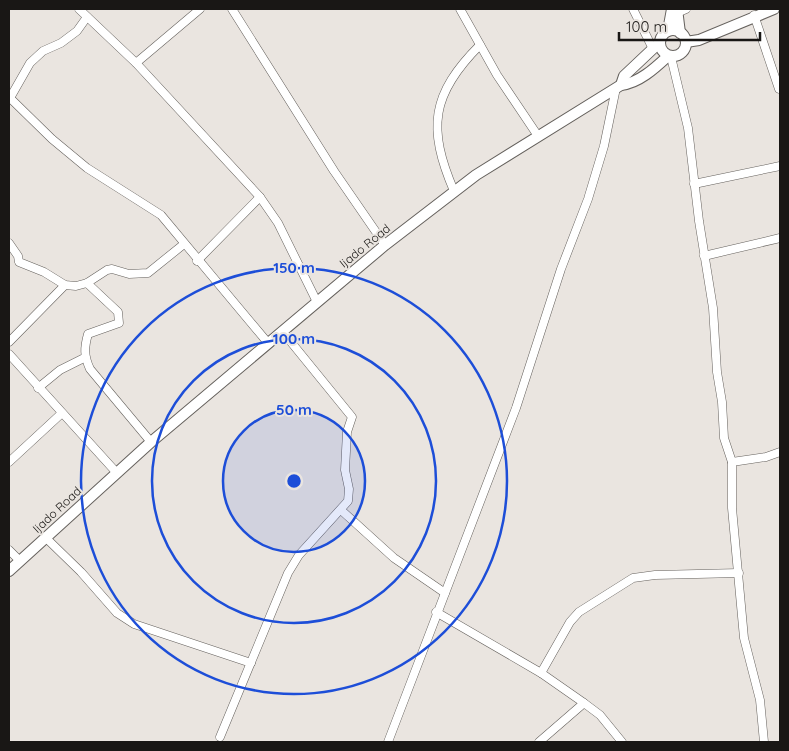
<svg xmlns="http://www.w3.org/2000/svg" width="789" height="751" viewBox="0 0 789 751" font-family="Quicksand,sans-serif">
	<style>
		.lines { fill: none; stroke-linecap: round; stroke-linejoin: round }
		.minor-casing { stroke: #65615d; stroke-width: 9 }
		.tertiary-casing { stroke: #65615d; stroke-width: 12 }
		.minor { stroke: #fff; stroke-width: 8 }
		.tertiary { stroke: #fff; stroke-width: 10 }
		.ring { fill: none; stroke: #1d4ed8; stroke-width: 2.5 }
		.labels { text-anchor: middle; stroke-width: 4; stroke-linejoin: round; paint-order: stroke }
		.street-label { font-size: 12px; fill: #191715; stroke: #eae5e0 }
		.centre { fill: #1d4ed8; stroke: #eae5e0; stroke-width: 2.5 }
		.ring-label { font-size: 15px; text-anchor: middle; font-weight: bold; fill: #1d4ed8; stroke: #eae5e0; stroke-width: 4; stroke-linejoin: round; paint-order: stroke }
	</style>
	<rect width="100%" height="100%" fill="#eae5e0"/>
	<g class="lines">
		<defs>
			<g id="minor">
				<path d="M79,9L136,63L260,197L278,223L317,302"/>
				<path d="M232,9L334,171L385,245"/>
				<path d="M460,9L497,75L538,136"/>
				<path d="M633,9L653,49"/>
				<path d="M679,12L686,9"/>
				<path d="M754,15L779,89"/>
				<path d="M671,57L688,128L699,221L713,308L717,372L722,402L724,438L732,462V508L744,638L760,700L764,742"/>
				<path d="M136,63L200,9"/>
				<path d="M9,97L52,139L87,168L161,215L268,343"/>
				<path d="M10,98L30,63L43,51L61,43L77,31L87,17"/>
				<path d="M694,184L780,166"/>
				<path d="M454,191C427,128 431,94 480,45"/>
				<path d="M9,243L18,256L19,262L44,272L65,285L76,286L87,283L107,270L112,269L129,274L148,273L184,244"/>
				<path d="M704,256L780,238"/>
				<path d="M197,261L260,197"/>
				<path d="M87,283L118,312L119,323L88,334C84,348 84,356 90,369L151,442"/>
				<path d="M9,342L65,285"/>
				<path d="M9,354L116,472"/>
				<path d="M38,388L60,370L84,358"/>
				<path d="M9,462L62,413"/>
				<path d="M732,462L766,457L780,452"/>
				<path d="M341,510L394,558L445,593"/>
				<path d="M45,537L81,572L117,613L134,624L251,663"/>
				<path d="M9,550L20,561"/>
				<path d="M436,612L541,673L584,703L600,715L622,742"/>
				<path d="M541,673L570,622L579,612L633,578L655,575L739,573"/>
				<path d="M220,737L288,573L299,555L348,501L349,489L345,470L347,432L352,417L282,331"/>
				<path d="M388,742L516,408L561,269L588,199L604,146L616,88"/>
				<path d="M539,742L584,703"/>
			</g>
			<g id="tertiary">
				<path d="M677,9L680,33"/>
				<circle cx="673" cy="43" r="13"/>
				<path d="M668,31L672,9"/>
				<path d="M686,42L699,40L774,9"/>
				<path d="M621,85L624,76L659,43"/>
				<path d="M9,571L151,442L385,245L476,175L621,85C639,83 655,68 668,56"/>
			</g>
		</defs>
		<!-- minor casing -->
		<use href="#minor" class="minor-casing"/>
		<!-- tertiary casing -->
		<use href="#tertiary" class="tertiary-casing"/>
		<!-- minor -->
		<use href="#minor" class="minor"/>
		<!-- tertiary -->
		<use href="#tertiary" class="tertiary"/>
	</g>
	<!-- distance rings -->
	<circle cx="294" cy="481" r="71" fill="#1d4ed8" fill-opacity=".12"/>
	<g class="ring">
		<circle cx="294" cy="481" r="71"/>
		<circle cx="294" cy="481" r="142"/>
		<circle cx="294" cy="481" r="213"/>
	</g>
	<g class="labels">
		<!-- street labels -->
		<g class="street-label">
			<text transform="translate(365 246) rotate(-39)" y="4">Ijado Road</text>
			<text transform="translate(57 510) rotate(-43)" y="4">Ijado Road</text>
		</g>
	</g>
	<circle cx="294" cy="481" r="8" class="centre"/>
	<g class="ring-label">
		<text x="294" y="273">150 m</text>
		<text x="294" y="344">100 m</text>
		<text x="294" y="415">50 m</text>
	</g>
	<!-- border -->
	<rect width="789" height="751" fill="none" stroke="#191715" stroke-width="20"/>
	<!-- scale -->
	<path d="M619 32v8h141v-8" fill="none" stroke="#191715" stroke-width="2.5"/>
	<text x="626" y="32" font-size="15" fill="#191715" stroke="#eae5e0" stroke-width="4" paint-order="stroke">100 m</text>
</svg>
